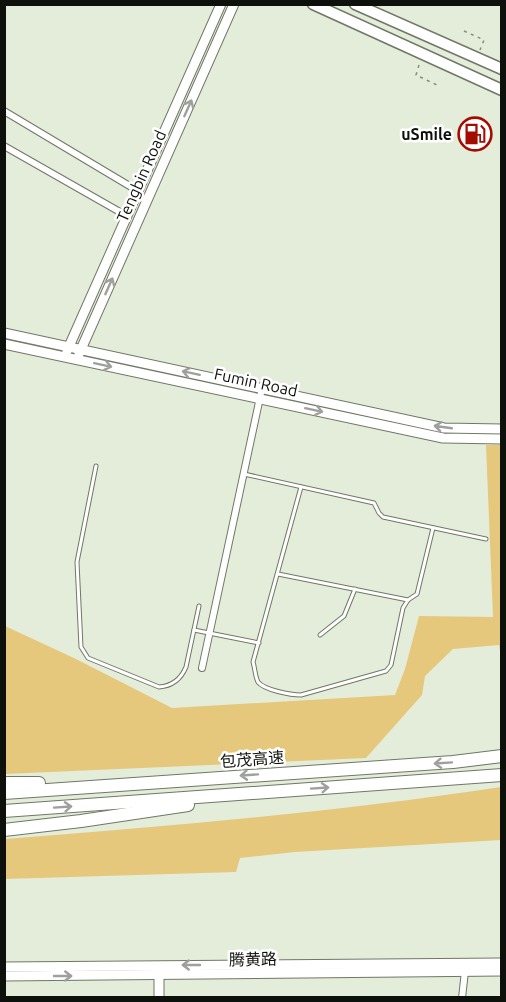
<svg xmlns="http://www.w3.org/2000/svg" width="506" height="1002" viewBox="0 0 506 1002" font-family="Ubuntu,'Noto Sans SC',sans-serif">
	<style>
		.green { fill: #e6c87c }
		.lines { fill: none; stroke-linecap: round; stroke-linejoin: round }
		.lane-casing { stroke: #707766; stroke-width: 5 }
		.street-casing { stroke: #707766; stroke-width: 8 }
		.secondary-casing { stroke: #707766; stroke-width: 11 }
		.primary-casing { stroke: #707766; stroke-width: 13 }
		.highway-casing { stroke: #707766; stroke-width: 14 }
		.path { stroke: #868c7f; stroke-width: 1.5; stroke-dasharray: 3 4.5; stroke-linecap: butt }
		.lane { stroke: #fff; stroke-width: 3 }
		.street { stroke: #fff; stroke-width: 6 }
		.secondary { stroke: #fff; stroke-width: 9 }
		.primary { stroke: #fff; stroke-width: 10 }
		.highway { stroke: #fff; stroke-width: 12 }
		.oneway { stroke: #9fa09d }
		.labels { text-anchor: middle; stroke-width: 5; stroke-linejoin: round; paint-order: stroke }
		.poi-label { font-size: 16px; font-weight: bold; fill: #0e110b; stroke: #fff; text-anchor: end }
		.street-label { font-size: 16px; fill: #0e110b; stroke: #fff }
	</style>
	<rect width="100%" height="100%" fill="#e4edda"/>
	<!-- green -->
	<g class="green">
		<path d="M486,445H501V657L499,645L453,649L425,676L422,695L366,758L5,774V626L76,659L172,708L395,695L405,669L419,616L493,617Z"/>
		<path d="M501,787V840L295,852L240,858L236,872L5,879V839C170,826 337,812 501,787Z"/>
	</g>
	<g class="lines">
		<defs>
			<g id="lane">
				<path d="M96,466L77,562L81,647L88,658L159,687C173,686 181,679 186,667L199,606"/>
				<path d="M244,474L374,503L379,513L383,517L486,539"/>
				<path d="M301,487L253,662C255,668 255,676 258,682C264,690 291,695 301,695L386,671L391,665L403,608L408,600L417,594L433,528"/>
				<path d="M278,574L408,600"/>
				<path d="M194,630L259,643"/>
				<path d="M320,635L344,616L355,589"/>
			</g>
			<g id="street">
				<path d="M4,111L138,191"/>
				<path d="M4,146L127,216"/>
				<path d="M202,668L262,388"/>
				<path d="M462,998L465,971"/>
			</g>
			<g id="secondary">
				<path d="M4,333L444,428L502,429"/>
				<path d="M4,344L443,438L502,439"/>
				<path d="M67,351L221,4"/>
				<path d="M79,354L234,4"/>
				<path d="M4,967L502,963"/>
				<path d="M4,976L502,971"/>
				<path d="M159,998V971"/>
			</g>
			<g id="primary">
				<path d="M313,4L502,90"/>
				<path d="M355,4L502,69"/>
			</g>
			<g id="highway">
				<path d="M4,783H39"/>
				<path d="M4,793L453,762L502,756"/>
				<path d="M4,811L502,775"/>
				<path d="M4,830L81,821L188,805"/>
			</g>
		</defs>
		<!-- lane casing -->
		<use href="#lane" class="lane-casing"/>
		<!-- street casing -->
		<use href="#street" class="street-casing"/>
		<!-- secondary casing -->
		<use href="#secondary" class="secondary-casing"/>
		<!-- primary casing -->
		<use href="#primary" class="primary-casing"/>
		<!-- highway casing -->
		<use href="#highway" class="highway-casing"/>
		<!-- path -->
		<g class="path">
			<path d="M464,31L484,40L480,50"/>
			<path d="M419,65L416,75L439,86"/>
		</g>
		<!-- lane -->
		<use href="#lane" class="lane"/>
		<!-- street -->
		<use href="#street" class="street"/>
		<!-- secondary -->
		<use href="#secondary" class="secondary"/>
		<!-- primary -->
		<use href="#primary" class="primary"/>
		<!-- highway -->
		<use href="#highway" class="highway"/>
	</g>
	<!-- one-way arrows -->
	<defs><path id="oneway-shaft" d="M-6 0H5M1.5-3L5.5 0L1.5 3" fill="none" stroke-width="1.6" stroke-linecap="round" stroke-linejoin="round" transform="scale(1.5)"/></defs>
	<g class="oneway">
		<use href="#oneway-shaft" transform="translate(188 108) rotate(-66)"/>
		<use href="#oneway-shaft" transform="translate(109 286) rotate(-66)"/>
		<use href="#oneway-shaft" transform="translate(103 365) rotate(12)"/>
		<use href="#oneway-shaft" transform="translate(191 373) rotate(-168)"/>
		<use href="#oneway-shaft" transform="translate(314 410) rotate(12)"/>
		<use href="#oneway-shaft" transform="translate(443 427) rotate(-172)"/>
		<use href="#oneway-shaft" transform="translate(443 763) rotate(176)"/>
		<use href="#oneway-shaft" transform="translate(249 775) rotate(176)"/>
		<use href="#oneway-shaft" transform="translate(320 788) rotate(-4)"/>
		<use href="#oneway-shaft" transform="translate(63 807) rotate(-4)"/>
		<use href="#oneway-shaft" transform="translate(191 965) rotate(180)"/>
		<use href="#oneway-shaft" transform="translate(63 976)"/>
	</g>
	<!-- icons -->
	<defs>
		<symbol id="fuel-ring" viewBox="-11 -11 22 22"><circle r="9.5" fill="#fff" stroke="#a30c00" stroke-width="1.5"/><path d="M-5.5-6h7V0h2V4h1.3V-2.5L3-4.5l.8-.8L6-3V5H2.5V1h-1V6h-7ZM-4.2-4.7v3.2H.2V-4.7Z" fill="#a30c00"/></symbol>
	</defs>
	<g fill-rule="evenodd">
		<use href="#fuel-ring" x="456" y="115" width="38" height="38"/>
	</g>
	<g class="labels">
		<!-- poi labels -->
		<g class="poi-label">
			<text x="452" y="140">uSmile</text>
		</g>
		<!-- street labels -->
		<g class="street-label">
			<text transform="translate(141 176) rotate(-66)" y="6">Tengbin Road</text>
			<text transform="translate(256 382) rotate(12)" y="6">Fumin Road</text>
			<text transform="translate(252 759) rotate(-4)" y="6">包茂高速</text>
			<text transform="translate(253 959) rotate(-1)" y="6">腾黄路</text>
		</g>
	</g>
	<!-- border -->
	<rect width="506" height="1002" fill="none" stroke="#0e110b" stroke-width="12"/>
</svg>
